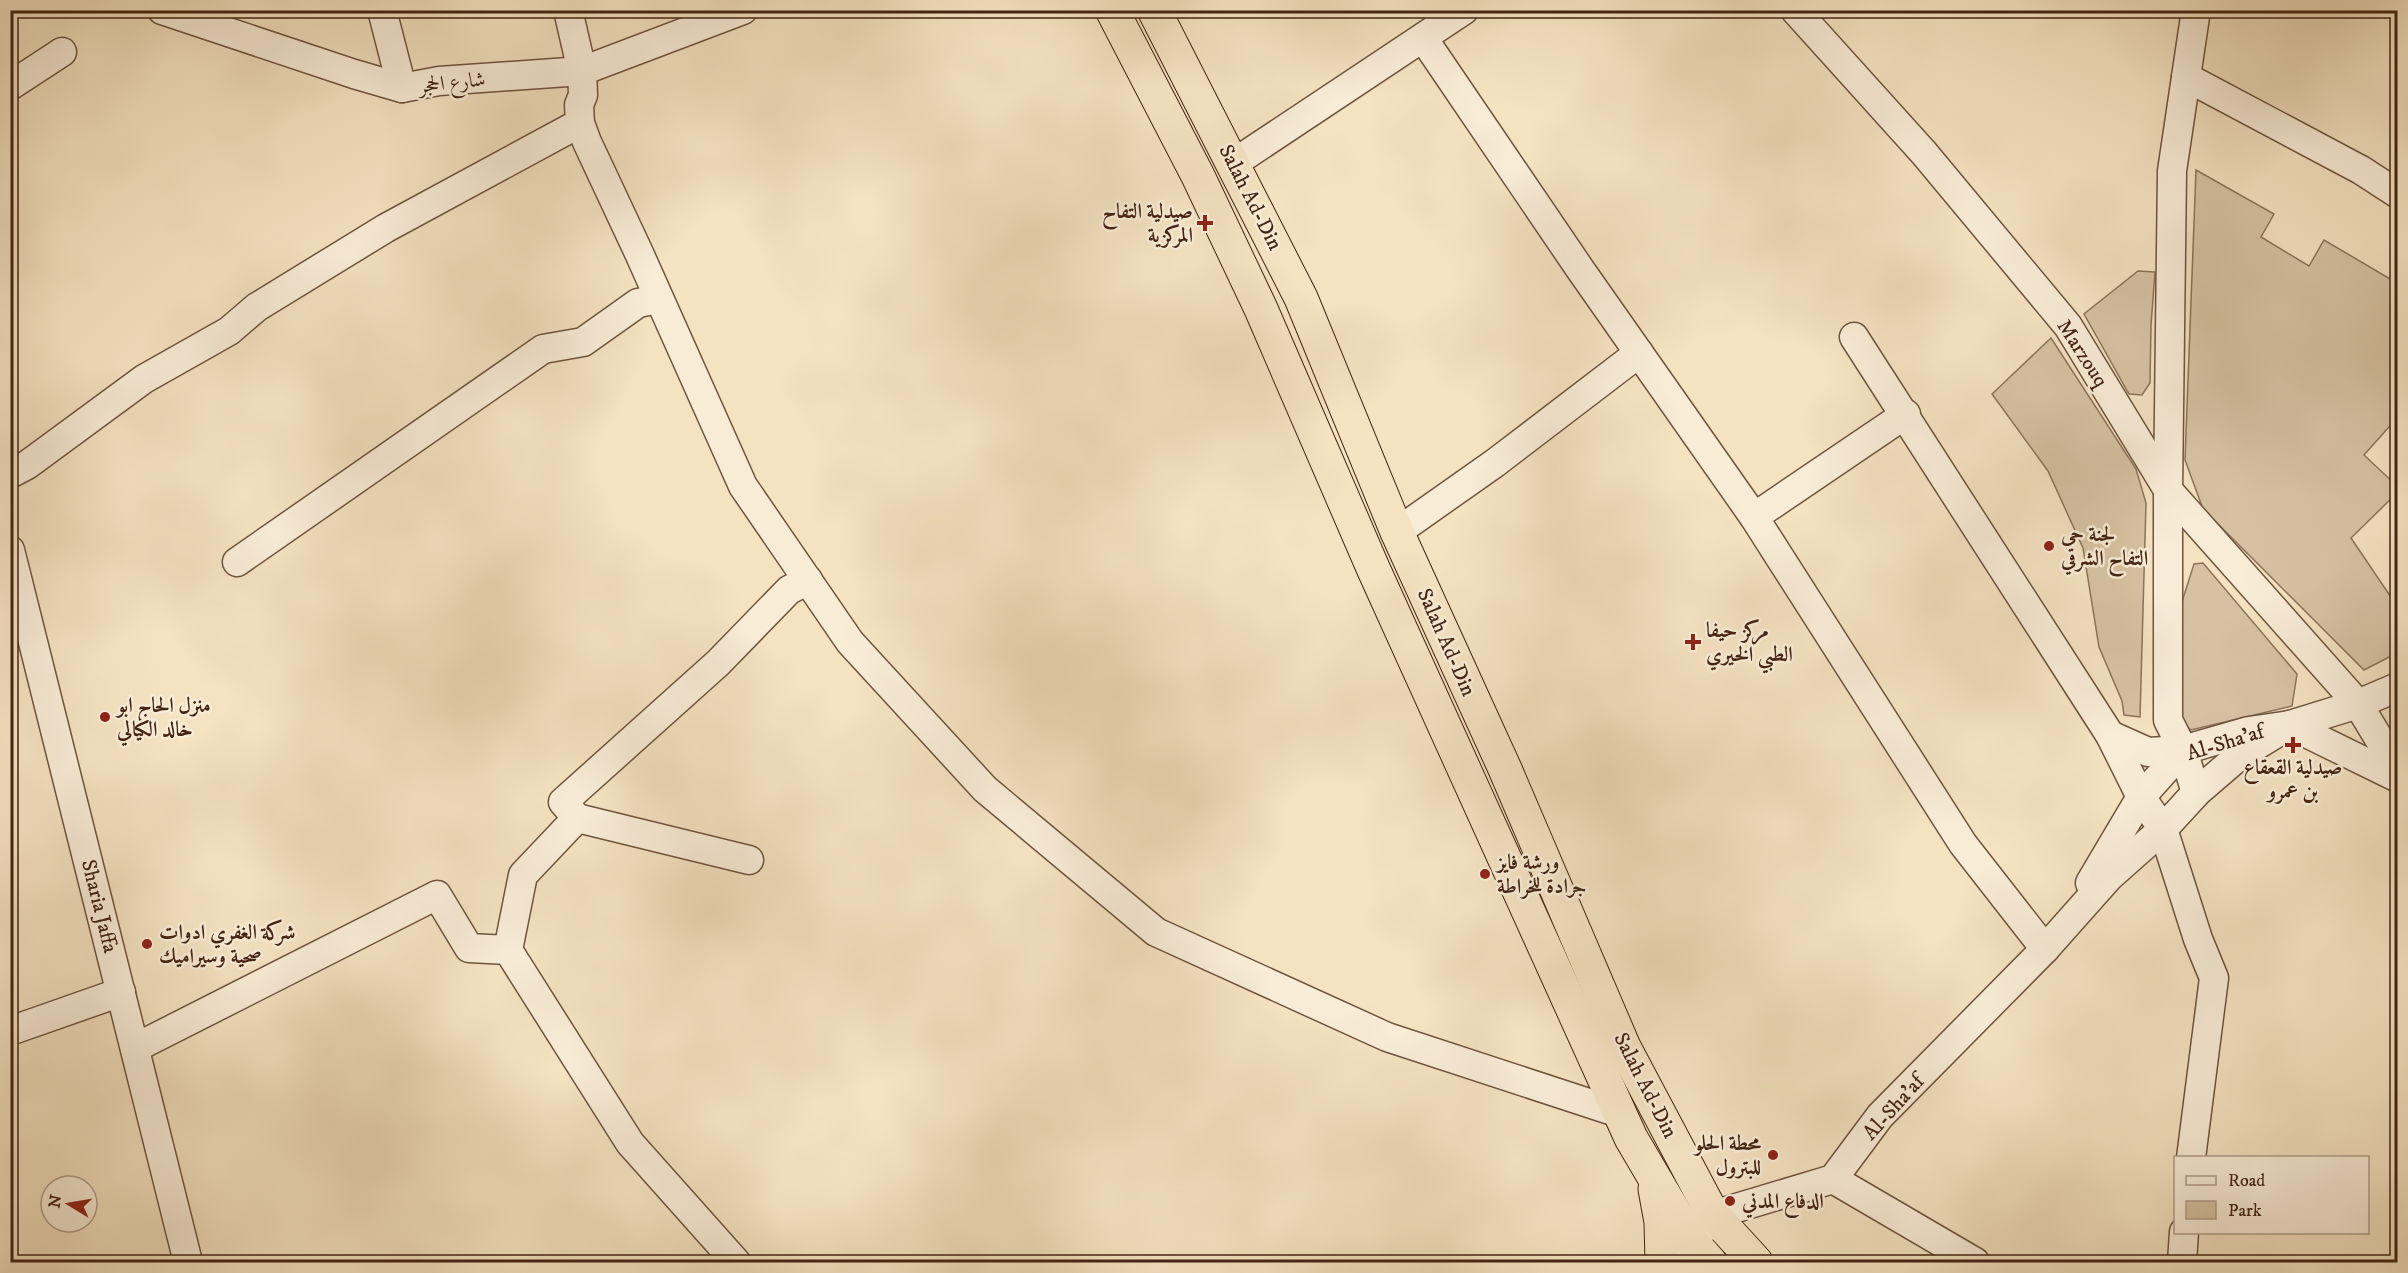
<svg xmlns="http://www.w3.org/2000/svg" width="2408" height="1273" viewBox="0 0 2408 1273" font-family="'IM FELL DW Pica',Amiri,serif">
	<style>
		.green { fill: #d6c2a3; stroke: #8c735b; stroke-width: 1.5 }
		.lines { fill: none; stroke-linecap: round; stroke-linejoin: round }
		.minor-casing { stroke: #6f543e; stroke-width: 31 }
		.highway-casing { stroke: #432413; stroke-width: 35 }
		.minor { stroke: #f8ecd7; stroke-width: 28 }
		.highway { stroke: #f4e2c1; stroke-width: 33 }
		.poi-dot { fill: #8f2418; stroke: #f8ecd7; stroke-width: 2 }
		.labels { text-anchor: middle; stroke-width: 5; stroke-linejoin: round; paint-order: stroke }
		.street-label { font-size: 21px; fill: #432413; stroke: #f8ecd7 }
		.poi-label { font-size: 21px; font-weight: bold; fill: #432413; stroke: #f8ecd7; text-anchor: start }
	</style>
	<rect width="100%" height="100%" fill="#f4e2c1"/>
	<filter id="stains"><feTurbulence type="fractalNoise" baseFrequency=".00333" numOctaves="4"/><feColorMatrix values="0 0 0 0 .2 0 0 0 0 .09 0 0 0 0 .02 0 0 0 .5 -.17"/></filter>
	<radialGradient id="worn" r=".72"><stop offset=".6" stop-color="#630" stop-opacity="0"/><stop offset="1" stop-color="#630" stop-opacity=".3"/></radialGradient>
	<!-- green -->
	<g class="green">
		<path d="M2196,170L2274,214L2261,237L2309,266L2324,240L2397,283V418L2364,455L2397,486V493L2351,538L2397,606V653L2364,670L2203,509L2185,460Z"/>
		<path d="M2138,271L2155,272L2151,325L2150,383L2142,395L2129,394L2084,314Z"/>
		<path d="M2051,338L2136,469L2146,503L2140,717L2124,715L2122,701L2099,647L2083,548L2048,471L1992,394Z"/>
		<path d="M2203,563L2297,674L2292,706L2191,730L2179,719V611L2194,564Z"/>
	</g>
	<g class="lines">
		<defs>
			<g id="minor">
				<path d="M162,10L354,74L402,88L439,81L582,71L743,10"/>
				<path d="M382,10L402,88"/>
				<path d="M568,10L582,71L583,95L579,105L580,123L587,142L639,253L743,486L850,642L985,789L1156,932L1387,1037L1619,1113"/>
				<path d="M1795,10L1924,153L2068,326L2168,490L2358,704L2381,742L2398,756"/>
				<path d="M1423,38L1580,269L1754,517L1963,844L2045,949"/>
				<path d="M2186,77L2361,170L2398,194"/>
				<path d="M10,86L62,52"/>
				<path d="M1234,163L1464,10"/>
				<path d="M1854,337L2110,735L2141,797L2163,829L2198,939L2214,978L2191,1158"/>
				<path d="M10,474L27,465L144,379L229,331L257,307L386,228L580,123"/>
				<path d="M1754,517L1906,414"/>
				<path d="M1397,532L1495,463L1639,353"/>
				<path d="M10,550L188,1262"/>
				<path d="M237,562L543,349L583,342L638,303L659,299"/>
				<path d="M2290,725L2398,778"/>
				<path d="M2110,735L2148,752L2183,750"/>
				<path d="M577,818L749,860"/>
				<path d="M2163,829L2196,793L2183,750L2168,720V490L2172,171L2196,10"/>
				<path d="M2090,883L2141,797L2183,750L2249,731L2290,725L2358,704L2398,687"/>
				<path d="M10,1031L121,992"/>
				<path d="M135,1048L437,895L469,948L508,950"/>
				<path d="M1833,1179L1975,1262"/>
				<path d="M736,1262L630,1143L508,950L523,875L577,818L563,802L718,663L789,590L808,580"/>
				<path d="M1679,1262L1713,1215L1833,1179L1880,1116L2045,949L2109,877L2163,829L2196,793L2239,756L2290,725"/>
				<path d="M2182,1262L2184,1232"/>
			</g>
			<g id="highway">
				<path d="M1112,10L1198,176L1261,309L1373,568L1631,1138L1692,1242L1710,1262"/>
				<path d="M1154,10L1301,298L1397,532L1505,769L1624,1047L1713,1215L1756,1262"/>
				<path d="M1655,1189L1661,1222L1662,1262"/>
			</g>
		</defs>
		<!-- minor casing -->
		<use href="#minor" class="minor-casing"/>
		<!-- highway casing -->
		<use href="#highway" class="highway-casing"/>
		<!-- minor -->
		<use href="#minor" class="minor"/>
		<!-- highway -->
		<use href="#highway" class="highway"/>
	</g>
	<!-- markers -->
	<g class="poi-dot">
		<path d="M1202 214h6v6h6v6h-6v6h-6v-6h-6v-6h6z"/>
		<circle cx="2049" cy="546" r="6"/>
		<path d="M1690 633h6v6h6v6h-6v6h-6v-6h-6v-6h6z"/>
		<circle cx="105" cy="717" r="6"/>
		<path d="M2290 736h6v6h6v6h-6v6h-6v-6h-6v-6h6z"/>
		<circle cx="1485" cy="874" r="6"/>
		<circle cx="147" cy="944" r="6"/>
		<circle cx="1773" cy="1155" r="6"/>
		<circle cx="1730" cy="1201" r="6"/>
	</g>
	<g class="labels">
		<!-- street labels -->
		<g class="street-label">
			<text transform="translate(452 82) rotate(-6)" y="7">شارع الحجر</text>
			<text transform="translate(1251 197) rotate(63)" y="7">Salah Ad-Din</text>
			<text transform="translate(2083 353) rotate(57)" y="7">Marzouq</text>
			<text transform="translate(1447 642) rotate(66)" y="7">Salah Ad-Din</text>
			<text transform="translate(2225 742) rotate(-17)" y="7">Al-Sha'af</text>
			<text transform="translate(100 906) rotate(76)" y="7">Sharia Jaffa</text>
			<text transform="translate(1646 1085) rotate(63)" y="7">Salah Ad-Din</text>
			<text transform="translate(1893 1107) rotate(-48)" y="7">Al-Sha'af</text>
		</g>
		<!-- poi labels -->
		<g class="poi-label">
			<text x="1193" y="218" text-anchor="end">صيدلية التفاح<tspan x="1193" dy="24">المركزية</tspan></text>
			<text x="2061" y="541">لجنة حي<tspan x="2061" dy="24">التفاح الشرقي</tspan></text>
			<text x="1706" y="637">مركز حيفا<tspan x="1706" dy="24">الطبي الخيري</tspan></text>
			<text x="117" y="712">منزل الحاج ابو<tspan x="117" dy="24">خالد الكيالي</tspan></text>
			<text x="2293" y="774" text-anchor="middle">صيدلية القعقاع<tspan x="2293" dy="24">بن عمرو</tspan></text>
			<text x="1497" y="869">ورشة فايز<tspan x="1497" dy="24">جرادة للخراطة</tspan></text>
			<text x="159" y="939">شركة الغفري ادوات<tspan x="159" dy="24">صحية وسيراميك</tspan></text>
			<text x="1761" y="1150" text-anchor="end">محطة الحلو<tspan x="1761" dy="24">للبترول</tspan></text>
			<text x="1742" y="1208">الدفاع المدني</text>
		</g>
	</g>
	<!-- margin -->
	<rect width="2408" height="1273" fill="none" stroke="#f4e2c1" stroke-width="36"/>
	<rect x="12" y="12" width="2384" height="1249" fill="none" stroke="#432413" stroke-width="3"/>
	<rect x="18" y="18" width="2372" height="1237" fill="none" stroke="#432413" stroke-width="1.5"/>
	<!-- legend -->
	<rect x="2174" y="1156" width="195" height="78" fill="#f8ecd7" stroke="#b09c89" stroke-width="1.5"/>
	<rect x="2186" y="1176" width="30" height="9" fill="#f8ecd7" stroke="#b09c89" stroke-width="1.5"/>
	<text x="2228" y="1186" font-size="18" fill="#432413">Road</text>
	<rect x="2186" y="1201" width="30" height="18" fill="#d6c2a3" stroke="#b09c89" stroke-width="1.5"/>
	<text x="2228" y="1216" font-size="18" fill="#432413">Park</text>
	<!-- north arrow -->
	<g transform="translate(69 1204) rotate(281)"><circle r="28" fill="#f8ecd7" stroke="#b09c89" stroke-width="1.5"/>
	<path d="M0-4.5L10 22L0 15L-10 22Z" fill="#8f2418"/>
	<text y="-9" font-size="16" font-weight="bold" text-anchor="middle" fill="#432413">N</text>
	</g>
	<rect width="100%" height="100%" filter="url(#stains)"/>
	<rect width="100%" height="100%" fill="url(#worn)"/>
</svg>
